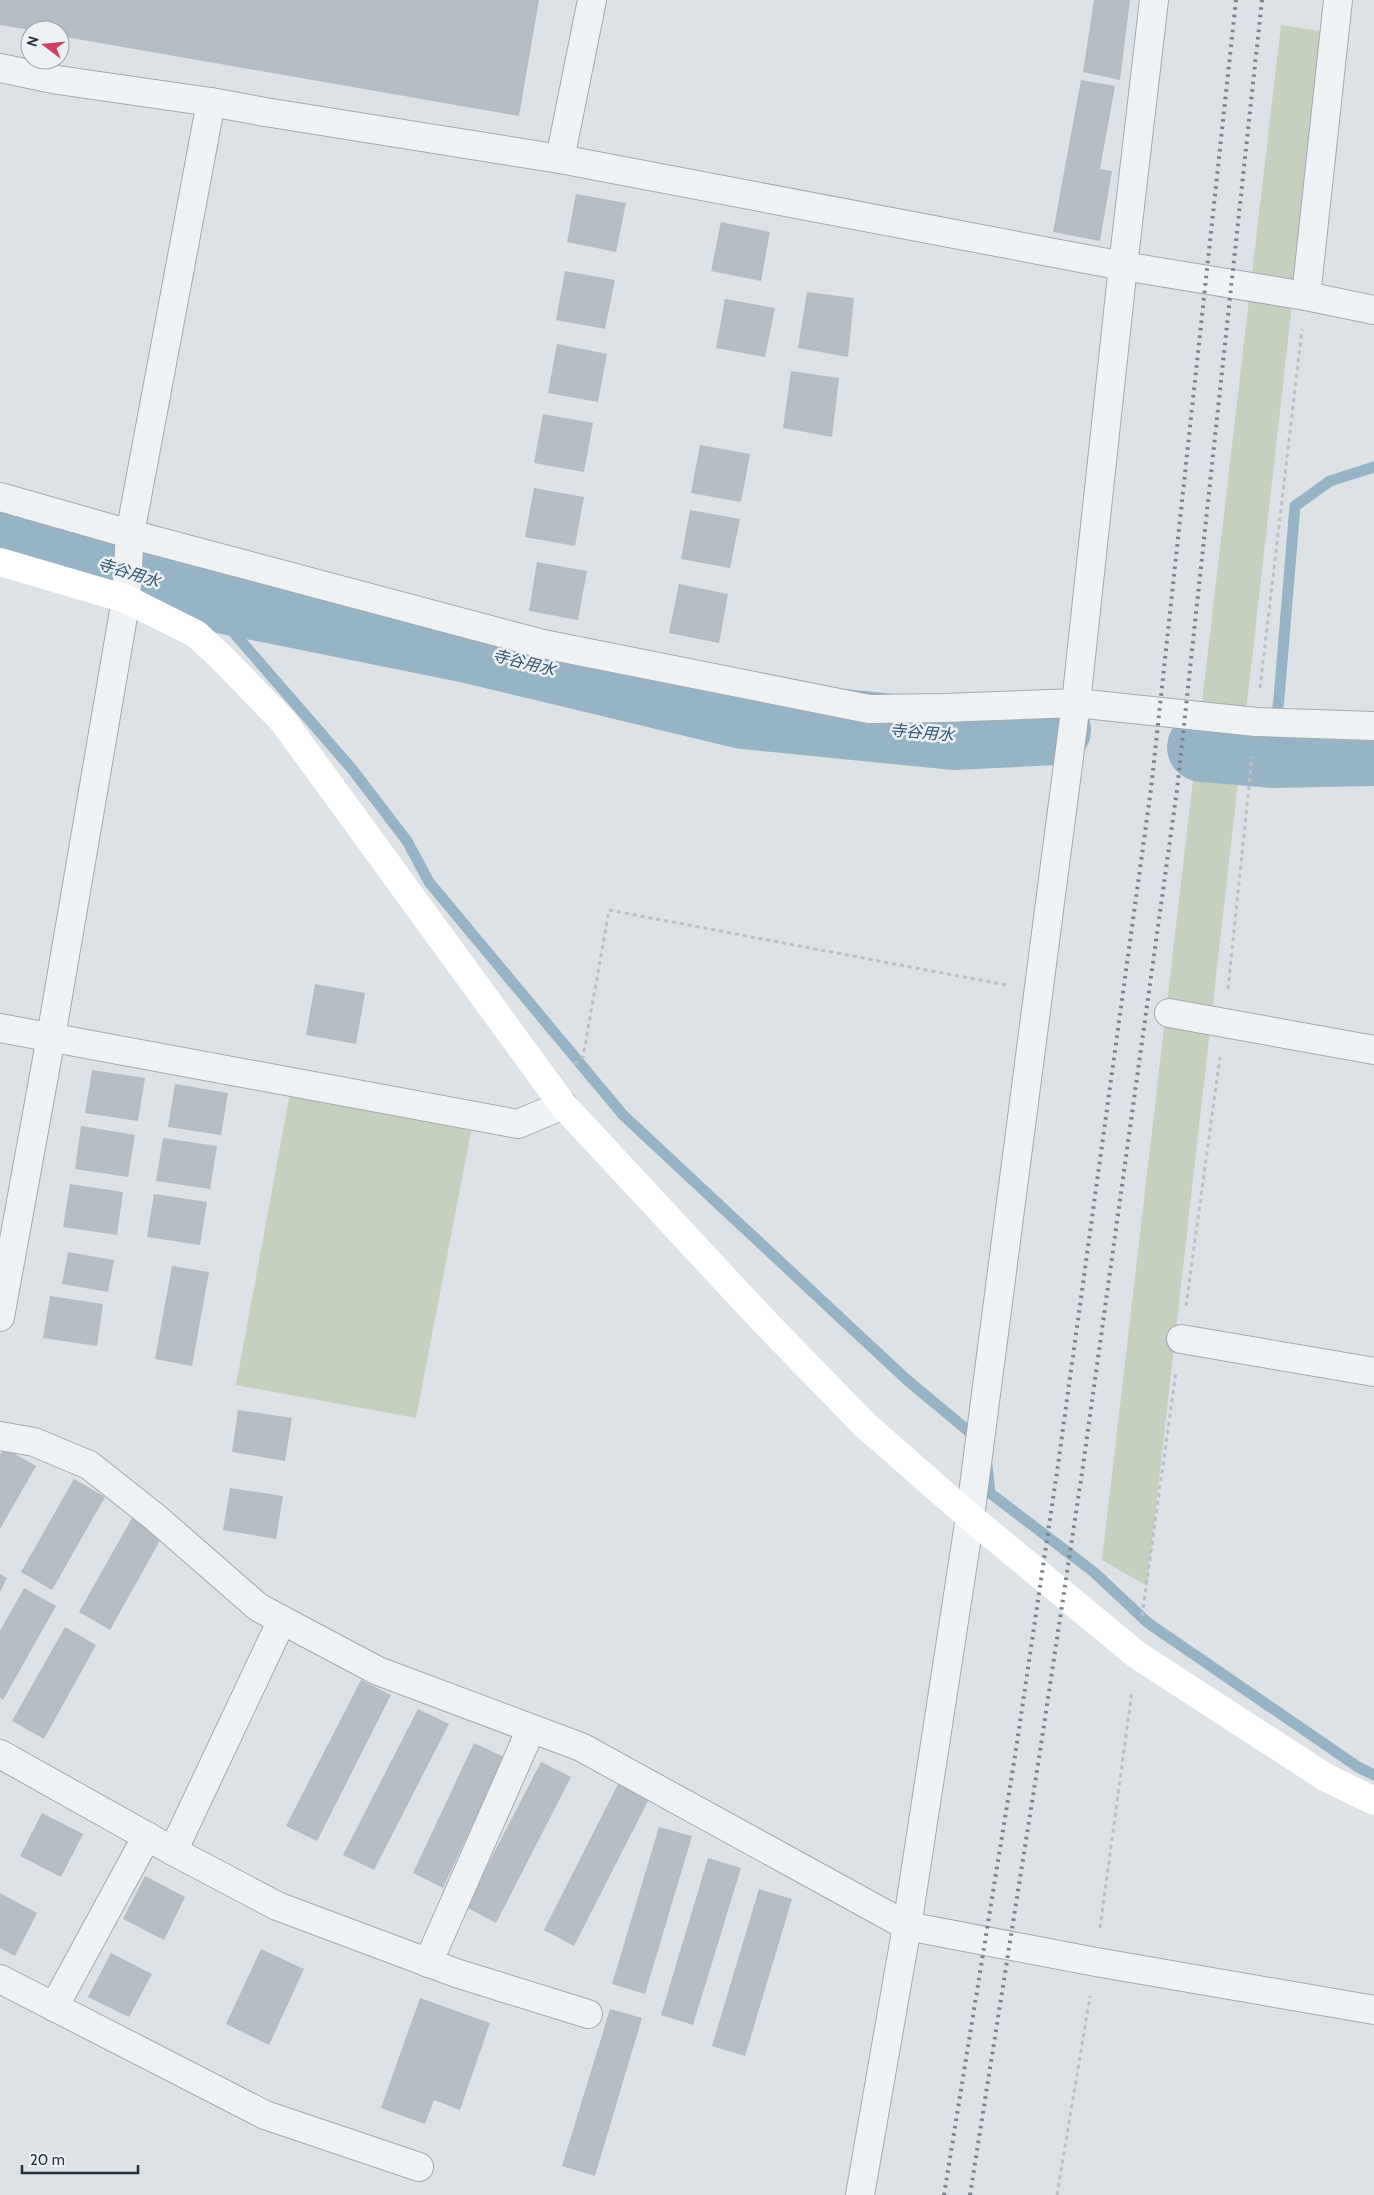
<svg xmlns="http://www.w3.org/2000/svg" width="1374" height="2195" viewBox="0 0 1374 2195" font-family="Cabin,'Noto Sans JP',sans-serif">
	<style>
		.green { fill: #c5d1be }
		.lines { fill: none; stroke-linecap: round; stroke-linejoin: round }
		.stream { stroke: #97b4c7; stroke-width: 11 }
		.river { stroke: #97b4c7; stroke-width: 70 }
		.building { fill: #b4bcc4 }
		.street-casing { stroke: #a2a9b1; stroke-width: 30 }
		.path { stroke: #bbc0c5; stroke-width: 3; stroke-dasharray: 4 4; stroke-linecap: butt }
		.street { stroke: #eff2f5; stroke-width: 28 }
		.secondary { stroke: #fff; stroke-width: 28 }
		.rail { stroke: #768390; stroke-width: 4; stroke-dasharray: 2.5 5; stroke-linecap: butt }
		.labels { text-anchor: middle; stroke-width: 5; stroke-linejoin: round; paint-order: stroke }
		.water-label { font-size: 16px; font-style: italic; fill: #315471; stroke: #ecf1f5 }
	</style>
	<rect width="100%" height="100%" fill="#dde2e7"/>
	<!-- green -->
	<g class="green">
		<path d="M1281,25L1320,31L1289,332L1147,1586L1102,1560Z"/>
		<path d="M292,1082L474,1116L416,1418L236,1385Z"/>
	</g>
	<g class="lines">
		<!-- stream -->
		<g class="stream">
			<path d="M200,594L352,769L407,841L429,882L623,1115L907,1380L978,1439"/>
			<path d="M1272,753L1279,698L1295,506L1330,481L1374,467"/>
			<path d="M987,1465L990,1493L1095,1573L1148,1623L1358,1767L1374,1775"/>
		</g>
		<!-- river -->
		<g class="river">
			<path d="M0,534L153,577L200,594L468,648L743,714L954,735L1056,730"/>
			<path d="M1202,747L1272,753L1374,751"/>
		</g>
	</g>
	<!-- building -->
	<g class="building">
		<path d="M0,0H539L519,116L60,36V30H30L0,25Z"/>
		<path d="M1094,0H1130L1120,80L1083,72Z"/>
		<path d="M1081,80L1115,86L1100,169L1112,171L1100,241L1053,232Z"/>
		<path d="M576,194L626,203L616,252L567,242Z"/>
		<path d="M721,222L770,232L761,281L711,271Z"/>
		<path d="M565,271L615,280L605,329L556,320Z"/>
		<path d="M807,292L854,298L848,357L798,348Z"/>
		<path d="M725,299L775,308L765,357L716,348Z"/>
		<path d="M557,344L607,354L598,402L548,393Z"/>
		<path d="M791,371L839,378L832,437L783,428Z"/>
		<path d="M543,414L593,423L584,472L534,463Z"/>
		<path d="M700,445L750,454L741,502L691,493Z"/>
		<path d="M534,488L584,497L575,546L525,537Z"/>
		<path d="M690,510L740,519L730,568L681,559Z"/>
		<path d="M537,562L587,571L578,620L529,611Z"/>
		<path d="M679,584L728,594L719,643L669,633Z"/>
		<path d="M315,984L365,993L356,1044L306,1035Z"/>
		<path d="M92,1070L145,1078L138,1121L85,1113Z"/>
		<path d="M175,1084L228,1093L221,1135L168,1127Z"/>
		<path d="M81,1126L135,1135L128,1177L75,1169Z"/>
		<path d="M163,1138L217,1146L210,1189L156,1181Z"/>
		<path d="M70,1184L123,1192L117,1235L63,1227Z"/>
		<path d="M154,1194L207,1202L200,1245L147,1237Z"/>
		<path d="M68,1252L114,1260L108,1292L62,1284Z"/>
		<path d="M172,1266L209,1272L192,1366L155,1359Z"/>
		<path d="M50,1296L103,1304L97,1346L43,1338Z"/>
		<path d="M238,1410L292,1418L285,1461L232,1452Z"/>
		<path d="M4,1448L36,1466L0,1529V1455Z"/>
		<path d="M74,1479L105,1497L52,1590L21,1572Z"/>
		<path d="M230,1488L283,1496L276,1539L223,1530Z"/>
		<path d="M132,1518L163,1535L110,1630L79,1612Z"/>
		<path d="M0,1574L7,1578L0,1592Z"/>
		<path d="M24,1588L56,1606L3,1700L0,1698V1631Z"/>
		<path d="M65,1627L96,1645L44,1739L12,1721Z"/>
		<path d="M361,1680L391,1695L317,1841L286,1826Z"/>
		<path d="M418,1709L449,1724L374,1870L343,1855Z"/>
		<path d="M474,1743L504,1757L443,1888L413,1873Z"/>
		<path d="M541,1762L571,1777L496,1923L466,1907Z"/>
		<path d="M618,1784L649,1799L574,1946L544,1930Z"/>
		<path d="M42,1813L83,1834L61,1877L20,1856Z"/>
		<path d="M659,1827L692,1836L645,1994L612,1984Z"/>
		<path d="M708,1858L741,1868L693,2025L661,2015Z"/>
		<path d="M145,1876L185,1897L164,1940L123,1919Z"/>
		<path d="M759,1889L792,1899L745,2056L712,2046Z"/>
		<path d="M0,1893L37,1913L15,1956L0,1948Z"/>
		<path d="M261,1949L304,1969L269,2045L226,2024Z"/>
		<path d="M111,1953L152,1974L129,2017L88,1997Z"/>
		<path d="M420,1998L490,2023L460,2110L434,2100L425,2124L381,2108Z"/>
		<path d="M610,2009L642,2018L595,2176L562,2166Z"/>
	</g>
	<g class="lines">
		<defs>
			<g id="street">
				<path d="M0,68L58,80L211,102L265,112L560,159L1123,266L1306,296L1374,310"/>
				<path d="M560,159L592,0"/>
				<path d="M1306,296L1338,0"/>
				<path d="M0,497L130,534L543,644L869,709L943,708L1076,703L1256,722L1374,726"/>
				<path d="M1169,1013L1374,1050"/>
				<path d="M0,1028L518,1124L563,1105"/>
				<path d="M0,1317L51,1037L126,599L130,534L211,102"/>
				<path d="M1181,1339L1374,1372"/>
				<path d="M0,1436L34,1442L89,1465L156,1518L258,1607L282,1620L378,1671L581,1747L907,1926L1096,1962L1374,2010"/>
				<path d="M0,1754L173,1851L277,1906L456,1973L588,2014"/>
				<path d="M173,1851L282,1620"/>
				<path d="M428,1963L531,1729"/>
				<path d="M0,1979L265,2115L419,2167"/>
				<path d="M54,2007L147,1836"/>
				<path d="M860,2195L907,1926L970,1517L1076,703L1123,266L1154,0"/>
			</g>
		</defs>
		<!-- street casing -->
		<use href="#street" class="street-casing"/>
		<!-- path -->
		<g class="path">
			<path d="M1260,688L1302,329"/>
			<path d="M1228,989L1252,757"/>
			<path d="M575,1064L583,1057L609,910L1006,985"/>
			<path d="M1186,1306L1220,1057"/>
			<path d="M1142,1616L1176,1372"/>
			<path d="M1100,1928L1132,1691"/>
			<path d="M1057,2195L1090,1996"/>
		</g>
		<!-- street -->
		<use href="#street" class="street"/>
		<!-- secondary -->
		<path class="secondary" d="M0,562L126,599L196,634L221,657L283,721L563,1105L760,1317L865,1425L970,1517L1137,1655L1325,1777L1374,1801"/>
		<!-- rail -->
		<g class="rail">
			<path d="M944,2195L1015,1756L1058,1465L1151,789L1236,0"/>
			<path d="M970,2195L1039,1758L1083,1466L1177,790L1262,0"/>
		</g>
	</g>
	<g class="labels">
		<!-- water labels -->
		<g class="water-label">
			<text transform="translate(129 572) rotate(17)" y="6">寺谷用水</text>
			<text transform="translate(524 662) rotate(14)" y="6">寺谷用水</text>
			<text transform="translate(922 732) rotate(5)" y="6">寺谷用水</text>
		</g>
	</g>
	<!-- north arrow -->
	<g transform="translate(45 45) rotate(286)"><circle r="24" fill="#ecf1f5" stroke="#9da4ab"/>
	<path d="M0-4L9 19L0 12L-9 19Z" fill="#cd4064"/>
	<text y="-8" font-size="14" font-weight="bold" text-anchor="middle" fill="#26313d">N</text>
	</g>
	<!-- scale -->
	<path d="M22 2165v8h116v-8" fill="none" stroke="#26313d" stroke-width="2.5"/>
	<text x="30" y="2165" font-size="15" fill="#26313d" stroke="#ecf1f5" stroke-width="4" paint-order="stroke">20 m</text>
</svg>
